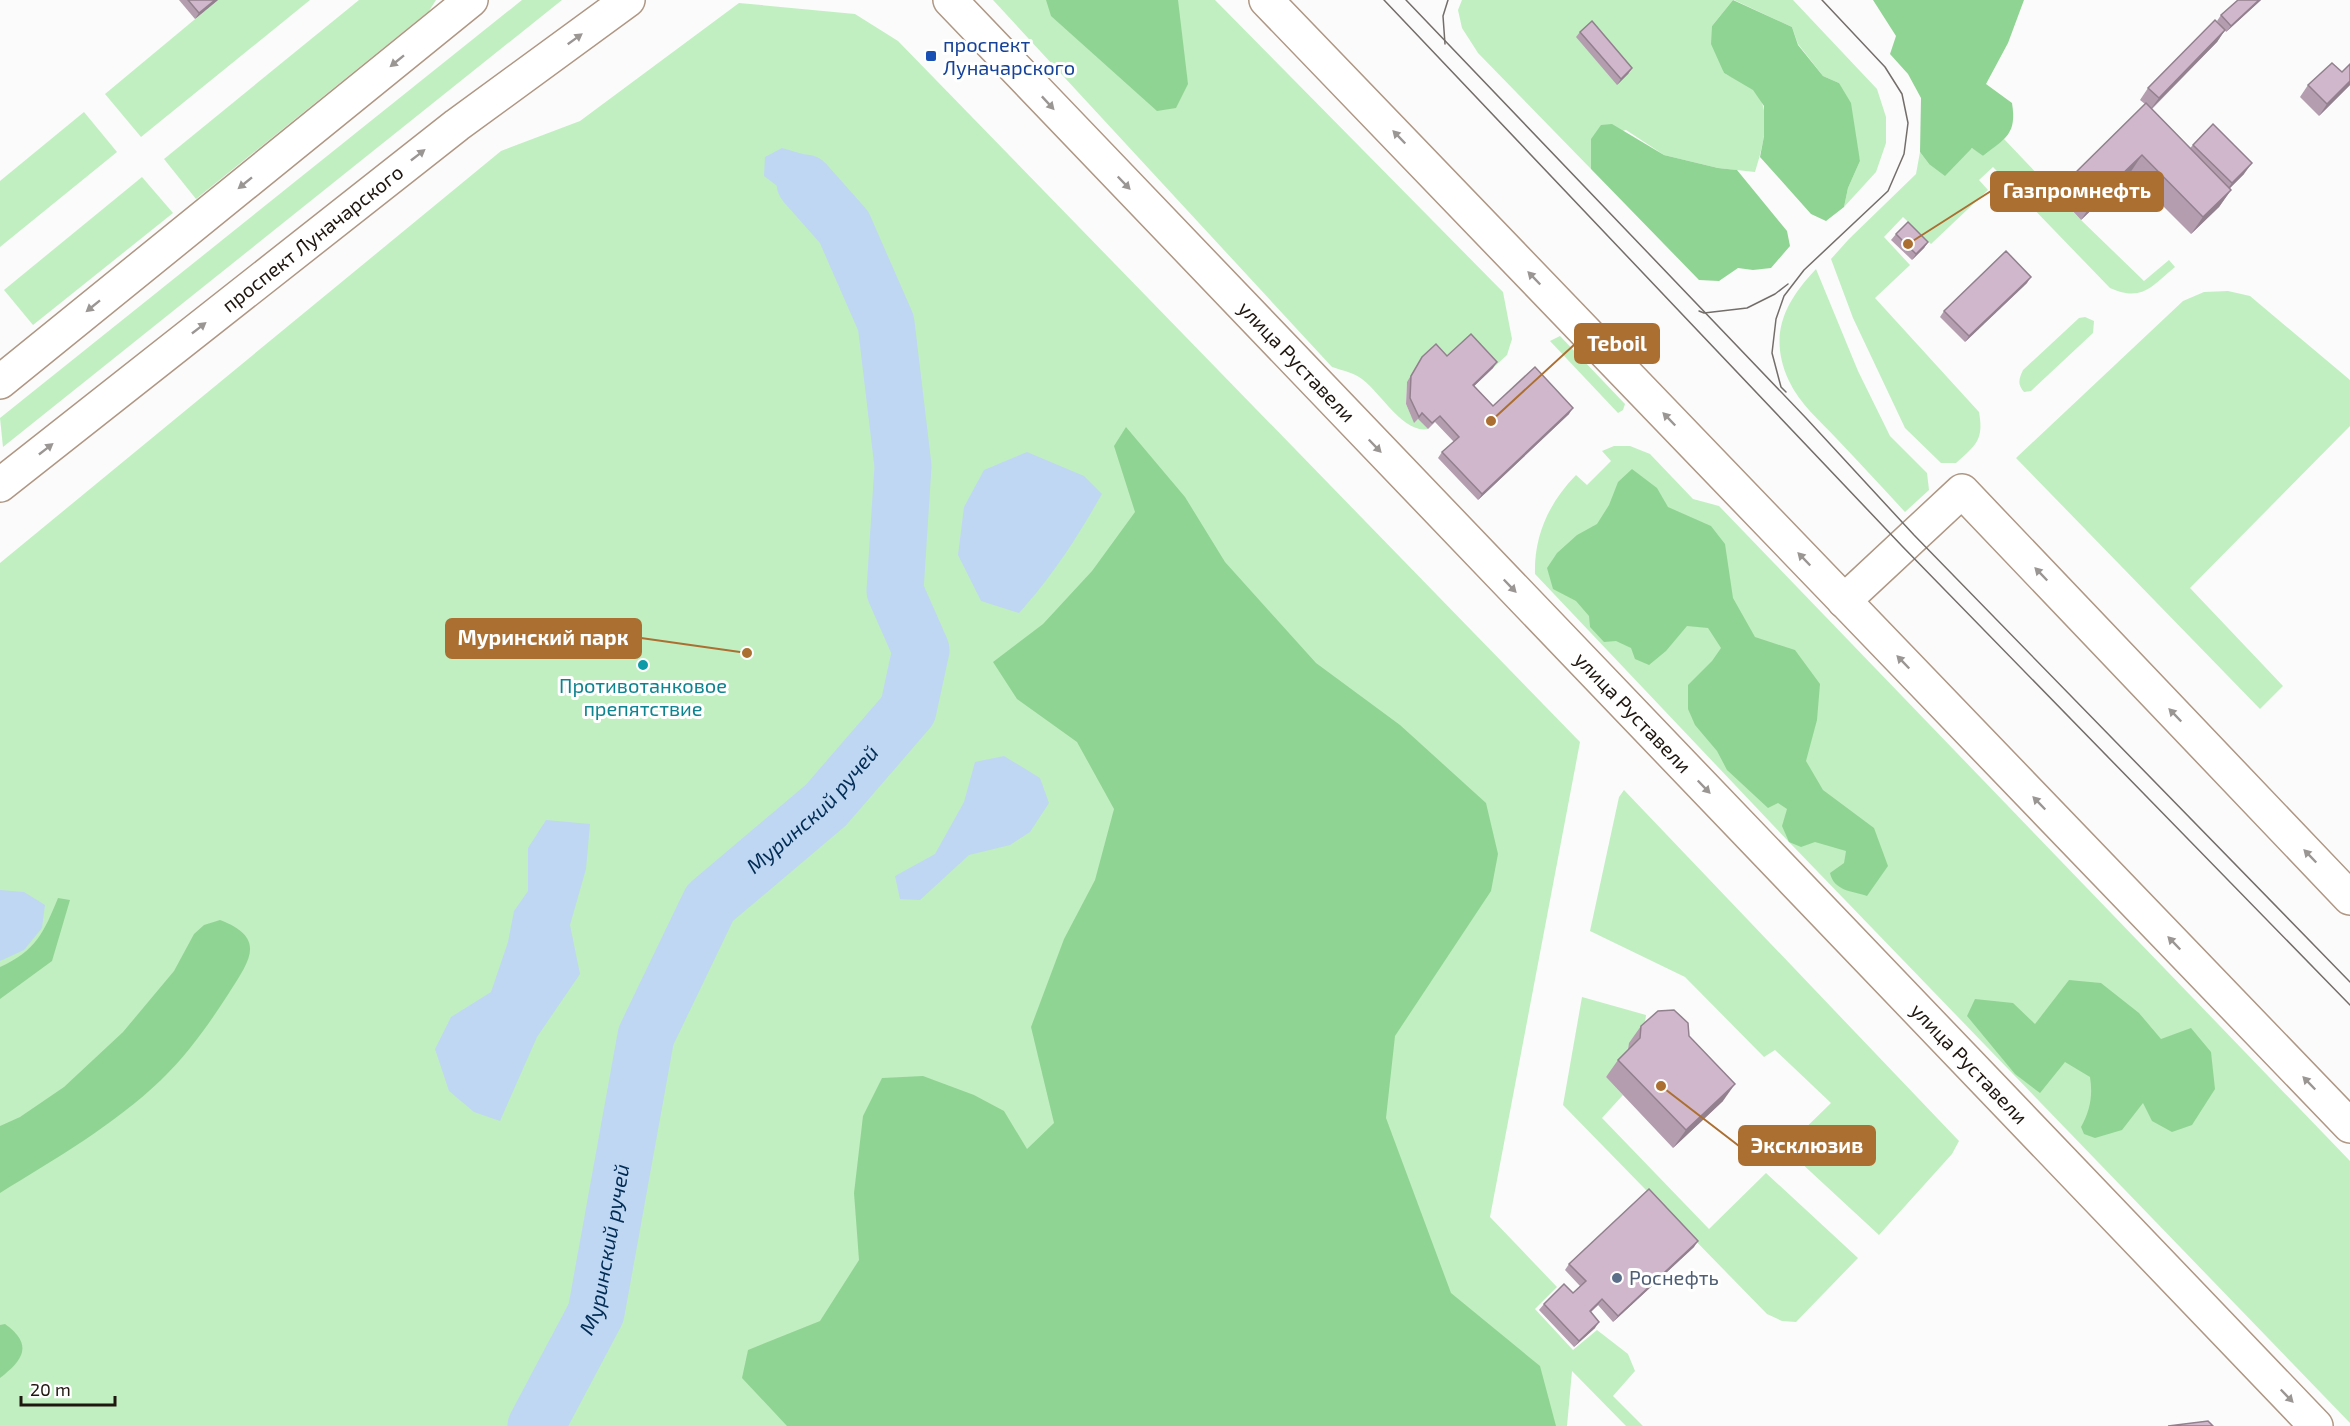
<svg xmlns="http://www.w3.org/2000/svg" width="2350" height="1426" viewBox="0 0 2350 1426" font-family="'Exo 2',sans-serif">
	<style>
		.green { fill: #c1efc1 }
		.forest { fill: #90d493 }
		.water { fill: #bfd7f2 }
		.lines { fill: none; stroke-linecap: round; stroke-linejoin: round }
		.river { stroke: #bfd7f2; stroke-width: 57 }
		.street-casing { stroke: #af9783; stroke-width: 36 }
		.secondary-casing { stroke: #af9783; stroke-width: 36 }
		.primary-casing { stroke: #af9783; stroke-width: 36 }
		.street { stroke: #fff; stroke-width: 33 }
		.secondary { stroke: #fff; stroke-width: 33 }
		.primary { stroke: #fff; stroke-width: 33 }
		.tram { stroke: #746e6a; stroke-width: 1.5 }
		.wall { fill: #b39daf }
		.shaded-wall { fill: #92808e }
		.building { fill: #d0b7cb; stroke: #92808e; stroke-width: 1.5 }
		.oneway { fill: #9a9693 }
		.transit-dot { fill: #1a4fb4; stroke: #fff; stroke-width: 2 }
		.culture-dot { fill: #0f9aa8; stroke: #fff; stroke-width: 2 }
		.service-dot { fill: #5c6f8a; stroke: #fff; stroke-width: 2 }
		.labels { text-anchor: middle; stroke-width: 6; stroke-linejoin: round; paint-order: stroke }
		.transit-label { font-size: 20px; fill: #164399; stroke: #fff; text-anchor: start }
		.street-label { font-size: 20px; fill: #1f160f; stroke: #fff }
		.culture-label { font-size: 20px; fill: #0d838f; stroke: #fff }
		.service-label { font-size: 20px; fill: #4e5e75; stroke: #fff; text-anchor: start }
		.water-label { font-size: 21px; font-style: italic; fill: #002c55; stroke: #fff }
		.leader { fill: none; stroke: #ab6f31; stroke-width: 2 }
		.callout-dot { fill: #ab6f31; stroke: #fff; stroke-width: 2 }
		.callout { fill: #ab6f31; stroke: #ab6f31; stroke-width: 2 }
		.callout-label { font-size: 21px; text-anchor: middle; font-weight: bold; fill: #fff }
	</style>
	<rect width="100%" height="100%" fill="#fbfbfb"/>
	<!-- green -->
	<g class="green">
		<path d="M218,0H310L141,137L105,94Z"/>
		<path d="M359,0H436L429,11L196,199L164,159Z"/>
		<path d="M522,0H562L3,447L0,418Z"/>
		<path d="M993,0H1215L1503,292L1512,339L1507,355L1493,368L1443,362L1407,382L1406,404L1414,422L1418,419L1428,429C1402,434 1379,389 1359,377C1351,372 1341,370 1332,367Z"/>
		<path d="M1462,0H1733L1712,26L1724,73C1733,78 1746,83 1754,90C1774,110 1762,149 1755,172L1718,168L1664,155L1626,130L1591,139V169L1478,53L1462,28L1458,10Z"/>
		<path d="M1734,0H1793L1877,89L1886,117V143L1876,172L1844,207L1848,188L1860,161L1839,83L1823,76L1798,44L1792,27Z"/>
		<path d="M739,3L855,14L898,41L1580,742L1490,1217L1557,1287L1535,1309L1573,1350L1597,1330L1628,1354L1635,1371L1613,1396L1643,1426H1626L1572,1371L1567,1426H0V563L501,151L580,121Z"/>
		<path d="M84,112L117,152L0,247V181Z"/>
		<path d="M2004,139L2081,220L2144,281L2169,260L2175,267C2151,287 2142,302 2110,288L1993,167L1979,180L1988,190L1931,244L1903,217L1884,237L1910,265L1875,298L1979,412C1984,440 1976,445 1956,463H1941L1905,428L1853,318L1831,259L1849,239L1916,174L1920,152L1929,164L1973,148L1983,156Z"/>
		<path d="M142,177L173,213L33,325L4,290Z"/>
		<path d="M1816,269L1858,371L1890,436L1927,473L1929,490L1905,512C1882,487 1859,462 1836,438C1820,421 1799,403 1789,381C1768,335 1784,303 1816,269Z"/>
		<path d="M2228,291L2250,296L2350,380V426L2190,588L2283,686L2260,709L2016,458L2183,301L2204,292Z"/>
		<path d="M2085,317L2094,321L2093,333L2031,391L2024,392C2017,384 2019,379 2023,370L2079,318Z"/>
		<path d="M1560,336L1625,404L1623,410L1618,413L1550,341Z"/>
		<path d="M1614,446H1630L1650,454L1693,499L1719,506L2350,1161V1423L1789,842L1535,574C1534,535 1549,503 1576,475L1587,485L1611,461L1602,451Z"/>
		<path d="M1624,790L1959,1141L1952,1154L1879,1235L1785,1148L1831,1103L1775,1050L1764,1057L1685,977L1590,931L1619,797Z"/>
		<path d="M1582,997L1646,1015C1644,1041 1623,1059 1606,1077L1623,1095L1602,1118L1709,1229L1766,1173L1858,1258L1796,1322L1782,1321L1767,1314L1563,1105Z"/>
	</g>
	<!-- forest -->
	<g class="forest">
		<path d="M1046,0H1178L1188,84L1176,108L1157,111L1051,16Z"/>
		<path d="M1733,0L1792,27L1798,45L1823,76L1839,83L1851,103L1860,161L1848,188L1844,207L1826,221L1811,214L1760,157L1764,136V106L1753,90L1724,73L1711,44L1712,26Z"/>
		<path d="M1873,0H2024L2008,43L1986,84L2012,103C2017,134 2006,138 1983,156L1972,148L1945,176L1929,164L1920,152L1921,98L1908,74L1890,54L1896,36Z"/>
		<path d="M1612,124L1664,155L1718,168L1737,170L1787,231L1790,246L1771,268L1753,270L1738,268L1719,281L1699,280L1591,169V139L1601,125Z"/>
		<path d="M1126,427L1185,497L1225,562L1316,663L1400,725L1486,803L1498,854L1491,891L1395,1036L1386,1118L1451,1293L1540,1366L1556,1426H787L742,1378L748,1350L820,1321L859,1260L854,1193L863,1116L882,1078L923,1076L974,1095L1004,1111L1027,1149L1054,1123L1031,1027L1064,939L1095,880L1114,809L1077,742L1017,699L993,662L1043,624L1092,571L1135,512L1114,446Z"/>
		<path d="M1632,469L1657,488L1668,507L1711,526L1725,544L1733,598L1755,637L1795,650L1820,684L1817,720L1806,761L1823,790L1874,828L1888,866L1867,896C1852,891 1834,891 1830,873L1844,863L1846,851L1815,842L1801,847L1789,842L1782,826L1787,809L1778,803L1768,808L1727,770L1717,751L1695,725L1688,709V685L1712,661L1721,648L1708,628L1687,626L1666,651L1649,665L1635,659L1631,648L1616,641L1604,642L1590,627L1589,616L1576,601L1553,589L1547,568L1557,553L1577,535L1597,524L1609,505L1618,482Z"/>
		<path d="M58,898L70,900L52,961L0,999V967C36,951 44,932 58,898Z"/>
		<path d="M220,920C267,938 250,960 229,993C209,1024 188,1054 161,1080C114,1125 55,1159 0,1193V1126L20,1117L64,1087L123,1032L174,971L194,934L204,925Z"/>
		<path d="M2069,980L2101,983L2139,1013L2161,1039L2191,1028L2211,1052L2215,1089L2192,1125L2172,1132L2152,1121L2143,1103L2122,1130L2095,1138L2084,1134L2081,1127C2090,1111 2093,1096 2090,1077L2065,1062L2040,1093L2015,1074L1967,1016L1975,999L2013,1003L2035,1024Z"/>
		<path d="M5,1324C34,1345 23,1360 0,1378V1325Z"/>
	</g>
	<!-- water -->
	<g class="water">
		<path d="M782,148L806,155L819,169L832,186L841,205L844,227L801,204L764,176L765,157Z"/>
		<path d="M1027,452L1084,476L1102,494C1076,539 1054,574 1019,613L981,601L958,555L964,507L984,470Z"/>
		<path d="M1004,756L1040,778L1049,803L1030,832L1010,845L969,855L920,900L900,899L895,876L935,854L964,802L975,762Z"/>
		<path d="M546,820L590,824L586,869L570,925L580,974L537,1037L500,1121L474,1112L449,1091L435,1049L451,1017L491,992L508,942L514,911L528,891V848Z"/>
		<path d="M0,890L24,892L45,905L42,928L24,950L0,961Z"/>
	</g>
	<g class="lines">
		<!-- river -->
		<path class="river" id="s1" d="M536,1426L596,1313L646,1036L710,903L826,805L908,710L921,650L895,591L903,466L886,323L844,227L805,183"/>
		<defs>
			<path id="street" d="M1844,601L1962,491L2350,898"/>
			<g id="secondary">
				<path d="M0,382L471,0"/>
				<path id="s2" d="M0,485L457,125L628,0"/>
			</g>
			<g id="primary">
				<path id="s3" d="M950,0L2316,1426"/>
				<path d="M1266,0L2350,1126"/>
			</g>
		</defs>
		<!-- street casing -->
		<use href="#street" class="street-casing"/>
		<!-- secondary casing -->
		<use href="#secondary" class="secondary-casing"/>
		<!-- primary casing -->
		<use href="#primary" class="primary-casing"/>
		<!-- street -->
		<use href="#street" class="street"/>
		<!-- secondary -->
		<use href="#secondary" class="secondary"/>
		<!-- primary -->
		<use href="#primary" class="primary"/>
		<!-- tram -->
		<g class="tram">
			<path d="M1384,0L1902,546L2350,1005"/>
			<path d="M1406,0L1806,418L1914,535L2350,982"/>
			<path d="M1445,44L1443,16L1448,0"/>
			<path d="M1699,311L1704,313L1747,308L1775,294L1788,284"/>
			<path d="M1786,392L1781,387L1772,353L1776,319L1784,296L1804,270L1888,191L1904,154L1908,123L1902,94L1885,67L1822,0"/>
		</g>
	</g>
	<!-- wall -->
	<g class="wall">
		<path d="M179,0H218L195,19Z"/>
		<path d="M2238,0H2261L2226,32L2225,30L2217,42L2152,109L2190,148L2193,145L2244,174L2230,188L2231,190L2219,207L2191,234L2130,173L2081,220L2058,195L2070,178L2145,104L2140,100L2148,88L2222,27L2217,21L2221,15Z"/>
		<path d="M1580,32L1632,68L1628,74L1617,85L1576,37Z"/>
		<path d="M2350,64V85L2319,116L2300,97L2308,85L2342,72Z"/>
		<path d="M1896,234L1928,242L1924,248L1912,260L1891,240Z"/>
		<path d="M2027,283L1965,342L1940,317L1944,311Z"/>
		<path d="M1447,356L1493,368L1474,386L1493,406L1569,414L1478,500L1438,458L1442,452L1454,442L1435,422L1428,429L1418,419L1414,423L1406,404L1407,382L1422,357Z"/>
		<path d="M1641,1026L1689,1036L1723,1101L1673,1148L1606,1077L1618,1060L1628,1050L1629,1043Z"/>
		<path d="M1694,1247L1613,1322L1598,1305L1591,1312L1595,1328L1574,1347L1539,1310L1544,1304L1573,1293L1580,1286L1565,1270L1569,1264Z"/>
	</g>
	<!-- shaded-wall -->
	<g class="shaded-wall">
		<path d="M215,0H218L195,19L199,13Z"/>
		<path d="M2259,0H2261L2226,32L2231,26Z"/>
		<path d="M2225,30L2217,42L2150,110L2159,98Z"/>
		<path d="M1632,68L1628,74L1617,85L1621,79Z"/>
		<path d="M2350,81V85L2319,116L2327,104Z"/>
		<path d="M2142,155L2130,173L2081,220L2093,202Z"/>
		<path d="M2252,163L2244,174L2223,195L2232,183Z"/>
		<path d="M2231,190L2219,207L2191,234L2203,217Z"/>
		<path d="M1928,242L1924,248L1912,260L1916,254Z"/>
		<path d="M2031,277L2027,283L1965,342L1969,336Z"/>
		<path d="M1497,362L1493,368L1469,391L1473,385Z"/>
		<path d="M1573,408L1569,414L1478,500L1482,494Z"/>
		<path d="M1735,1084L1723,1101L1673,1148L1686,1130Z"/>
		<path d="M1698,1241L1694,1247L1613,1322L1618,1316Z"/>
		<path d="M1602,1299L1598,1305L1585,1317L1590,1311Z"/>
		<path d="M1599,1322L1595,1328L1574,1347L1579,1341Z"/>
	</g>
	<!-- building -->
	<g class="building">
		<path d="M188,0H215L199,13Z"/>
		<path d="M2238,0H2259L2231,26L2221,15Z"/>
		<path d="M2215,20L2225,30L2159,98L2148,88Z"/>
		<path d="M1592,21L1632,68L1621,79L1580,32Z"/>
		<path d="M2332,63L2342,72L2350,64V81L2327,104L2308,85Z"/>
		<path d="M2146,103L2231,190L2203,217L2142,155L2093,202L2070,178Z"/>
		<path d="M2213,124L2252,163L2232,183L2193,145Z"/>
		<path d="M1908,222L1928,242L1916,254L1896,234Z"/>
		<path d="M2006,251L2031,277L1969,336L1944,311Z"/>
		<path d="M1471,334L1497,362L1473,385L1493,406L1535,367L1573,408L1482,494L1442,452L1459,437L1440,416L1432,423L1422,413L1419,417L1410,398L1411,376L1422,357L1436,344L1447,356Z"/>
		<path d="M1674,1010L1688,1023L1689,1036L1735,1084L1686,1130L1618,1060L1640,1038L1641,1026L1658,1011Z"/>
		<path d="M1649,1189L1698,1241L1618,1316L1602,1299L1590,1311L1599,1322L1579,1341L1544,1304L1564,1284L1573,1293L1586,1281L1569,1264Z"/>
		<path d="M2208,1421L2213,1426H2168Z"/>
	</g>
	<!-- one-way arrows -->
	<defs><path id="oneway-solid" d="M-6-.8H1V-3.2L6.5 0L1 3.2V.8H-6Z" transform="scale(1.5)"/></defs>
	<g class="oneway">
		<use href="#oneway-solid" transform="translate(575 39) rotate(-36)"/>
		<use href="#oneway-solid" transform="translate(397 61) rotate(141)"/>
		<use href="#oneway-solid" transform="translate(1048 103) rotate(47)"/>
		<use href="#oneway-solid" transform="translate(1399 137) rotate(-134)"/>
		<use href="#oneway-solid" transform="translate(418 155) rotate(-38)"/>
		<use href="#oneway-solid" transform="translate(245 183) rotate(141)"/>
		<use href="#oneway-solid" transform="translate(1124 183) rotate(46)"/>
		<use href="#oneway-solid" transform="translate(1534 278) rotate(-134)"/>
		<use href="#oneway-solid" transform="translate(93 306) rotate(141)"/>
		<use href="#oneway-solid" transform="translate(199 328) rotate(-38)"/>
		<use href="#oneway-solid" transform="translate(1669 419) rotate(-134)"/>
		<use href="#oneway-solid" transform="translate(1375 446) rotate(46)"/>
		<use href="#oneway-solid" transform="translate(46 449) rotate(-38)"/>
		<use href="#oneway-solid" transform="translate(1804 559) rotate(-134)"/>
		<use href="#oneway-solid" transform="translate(2041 574) rotate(-134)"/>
		<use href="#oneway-solid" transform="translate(1510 586) rotate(46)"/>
		<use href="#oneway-solid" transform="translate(1903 662) rotate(-134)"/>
		<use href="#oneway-solid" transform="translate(2175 715) rotate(-134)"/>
		<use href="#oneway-solid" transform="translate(1704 787) rotate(46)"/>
		<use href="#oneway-solid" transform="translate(2039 803) rotate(-134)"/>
		<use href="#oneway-solid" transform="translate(2310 856) rotate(-134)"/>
		<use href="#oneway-solid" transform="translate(2174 943) rotate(-134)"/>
		<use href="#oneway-solid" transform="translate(2309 1083) rotate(-134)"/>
		<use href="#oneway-solid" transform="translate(2287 1396) rotate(46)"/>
	</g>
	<!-- markers -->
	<rect class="transit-dot" x="925" y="50" width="12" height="12" rx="3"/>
	<circle class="culture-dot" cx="643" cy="665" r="6"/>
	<circle class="service-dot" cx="1617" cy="1278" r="6"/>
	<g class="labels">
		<!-- transit labels -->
		<g class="transit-label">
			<text x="943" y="52">проспект<tspan x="943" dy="23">Луначарского</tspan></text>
		</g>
		<!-- street labels -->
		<g class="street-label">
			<text dy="7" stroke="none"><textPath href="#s2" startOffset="398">проспект Луначарского</textPath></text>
			<text dy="7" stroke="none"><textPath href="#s3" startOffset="501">улица Руставели</textPath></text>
			<text dy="7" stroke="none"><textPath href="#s3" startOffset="987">улица Руставели</textPath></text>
			<text dy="7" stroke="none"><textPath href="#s3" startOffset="1473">улица Руставели</textPath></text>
		</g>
		<!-- culture labels -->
		<g class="culture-label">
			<text x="643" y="693">Противотанковое<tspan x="643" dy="23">препятствие</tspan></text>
		</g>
		<!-- service labels -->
		<g class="service-label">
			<text x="1629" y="1285">Роснефть</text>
		</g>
		<!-- water labels -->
		<g class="water-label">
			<text dy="7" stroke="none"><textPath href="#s1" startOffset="696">Муринский ручей</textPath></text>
			<text dy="7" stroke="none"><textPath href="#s1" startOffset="192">Муринский ручей</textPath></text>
		</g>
	</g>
	<!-- callouts -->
	<path class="leader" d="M1908 244L1991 191M1491 421L1575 344M747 653L641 638M1661 1086L1739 1146"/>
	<g class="callout-dot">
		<circle cx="1908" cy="244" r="6"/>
		<circle cx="1491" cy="421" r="6"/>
		<circle cx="747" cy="653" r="6"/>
		<circle cx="1661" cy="1086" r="6"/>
	</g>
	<g class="callout">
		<rect x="1991" y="172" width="172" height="39" rx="6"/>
		<rect x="1575" y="324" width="84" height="39" rx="6"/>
		<rect x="446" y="619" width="195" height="39" rx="6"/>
		<rect x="1739" y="1126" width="136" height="39" rx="6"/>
	</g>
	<g class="callout-label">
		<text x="2077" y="198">Газпромнефть</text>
		<text x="1617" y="351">Teboil</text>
		<text x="543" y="645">Муринский парк</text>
		<text x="1807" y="1153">Эксклюзив</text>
	</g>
	<!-- scale -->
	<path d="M21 1396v9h94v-9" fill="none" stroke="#1f160f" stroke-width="3"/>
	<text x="30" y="1396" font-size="18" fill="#1f160f" stroke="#ffffff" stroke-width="4.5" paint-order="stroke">20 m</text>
</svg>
